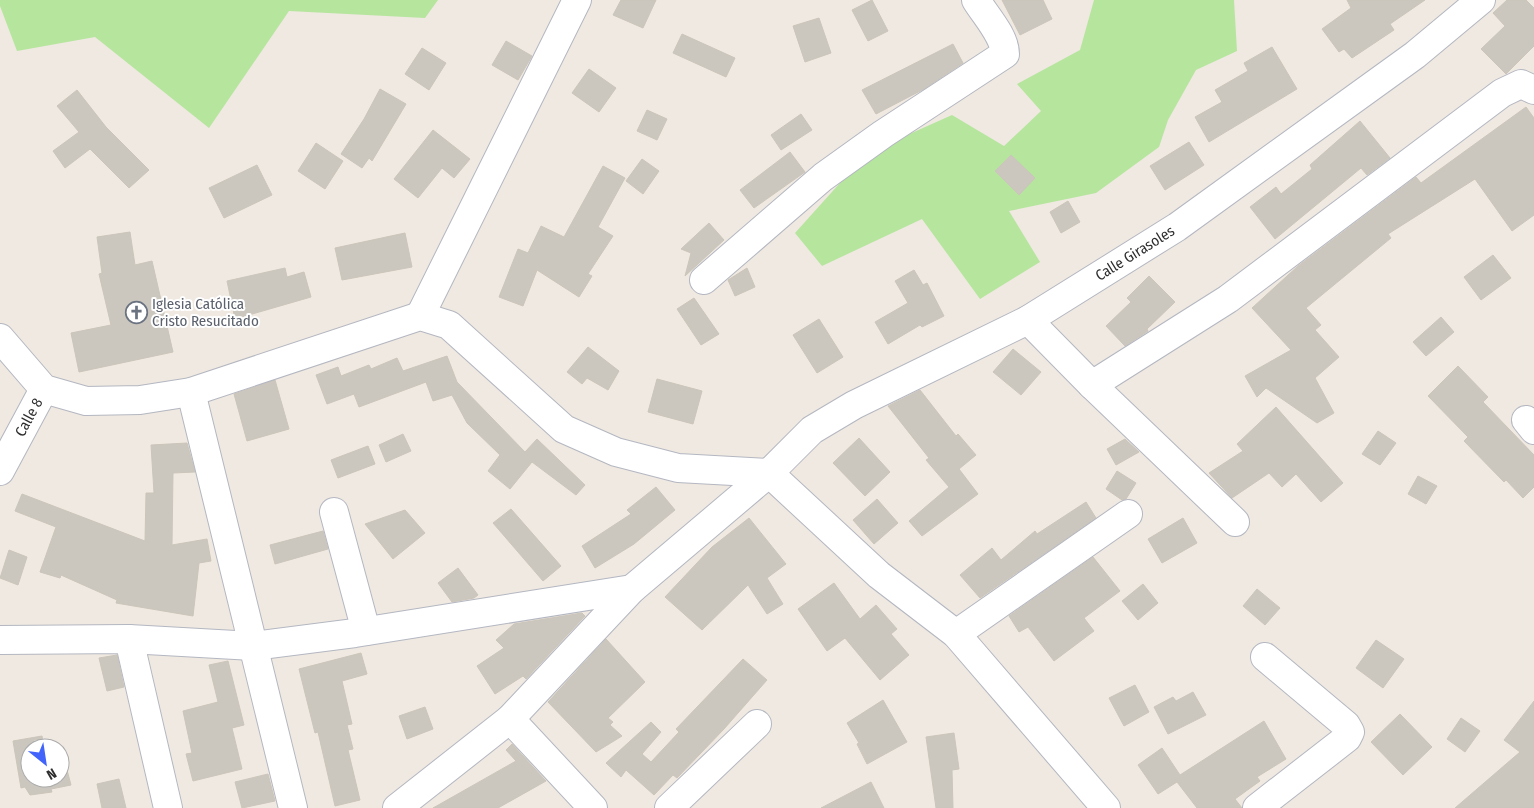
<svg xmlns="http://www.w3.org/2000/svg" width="1534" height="808" viewBox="0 0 1534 808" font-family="'Fira Sans Condensed',sans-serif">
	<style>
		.green { fill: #b6e59e }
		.building { fill: #cbc7bf; stroke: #cbc5ba }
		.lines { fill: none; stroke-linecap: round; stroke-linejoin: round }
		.minor-casing { stroke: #b4b7c1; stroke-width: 30 }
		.minor { stroke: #fff; stroke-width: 28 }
		.labels { text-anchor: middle; stroke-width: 4; stroke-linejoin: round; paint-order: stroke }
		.street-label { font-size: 15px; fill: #2e2e2e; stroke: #fff }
		.worship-label { font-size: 15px; fill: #5b616d; stroke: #fff; text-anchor: start }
	</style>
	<rect width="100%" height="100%" fill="#efe9e1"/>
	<!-- green -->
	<g class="green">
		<path d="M0,0H438L425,18L289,11L209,128L95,37L17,51L0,6Z"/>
		<path d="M1094,0H1234L1237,51L1196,70L1168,120L1159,147L1096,193L1009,211L1040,262L980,299L922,219L822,266L795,233L867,153L952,115L1004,146L1041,111L1017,84L1080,50Z"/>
	</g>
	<!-- building -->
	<g class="building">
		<path d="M621,0H656L643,28L613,15Z"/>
		<path d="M872,0L888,31L868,41L852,10Z"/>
		<path d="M1002,0H1043L1052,19L1020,35Z"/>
		<path d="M1347,0H1425L1390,24L1394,30L1352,58L1344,49L1339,52L1322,29L1351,8Z"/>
		<path d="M1507,0H1526L1534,8V46L1506,74L1481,49L1505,26L1493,13Z"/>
		<path d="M819,18L831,53L805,62L793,26Z"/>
		<path d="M682,34L735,58L726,77L673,53Z"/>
		<path d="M506,41L532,56L518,80L492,65Z"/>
		<path d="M953,44L963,63L924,89L876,114L862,90Z"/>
		<path d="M1272,47L1297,89L1209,142L1195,117L1222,102L1215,90L1248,71L1244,63Z"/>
		<path d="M422,48L446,63L429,90L405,74Z"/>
		<path d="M589,69L616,88L599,112L572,93Z"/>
		<path d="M380,89L406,104L372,161L369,158L362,168L341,154L364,119Z"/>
		<path d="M77,90L106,127L149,170L129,188L90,149L65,168L53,151L79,132L57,106Z"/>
		<path d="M1526,107L1534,118V215L1512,231L1475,179L1388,234L1391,238L1306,308L1321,325L1315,330L1339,357L1315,378L1334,413L1317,423L1266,388L1257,397L1245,376L1291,350L1252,308L1298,266L1416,177L1421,183Z"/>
		<path d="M647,110L667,119L657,140L637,131Z"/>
		<path d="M801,114L812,130L781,150L771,135Z"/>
		<path d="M1360,121L1390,158L1367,175L1361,168L1275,239L1250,207L1276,187L1281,194L1312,169L1310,165Z"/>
		<path d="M433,130L470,159L454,178L442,168L418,198L394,179Z"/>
		<path d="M1189,142L1204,165L1165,190L1150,166Z"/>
		<path d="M316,143L343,161L325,189L298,171Z"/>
		<path d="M790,152L805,172L754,208L740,190Z"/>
		<path d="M1011,155L1035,178L1019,195L995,171Z"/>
		<path d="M642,159L659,171L643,194L626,181Z"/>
		<path d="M257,165L272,195L224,218L209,188Z"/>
		<path d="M603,166L625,178L598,227L613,236L588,274L592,276L579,297L537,270L523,306L499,297L518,249L528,253L541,226L564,237Z"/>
		<path d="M1068,201L1080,222L1061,233L1050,212Z"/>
		<path d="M709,223L724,240L685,276L691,253L681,249Z"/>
		<path d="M130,232L135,265L152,261L173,352L79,372L71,333L111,325L99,274L102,273L97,237Z"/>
		<path d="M405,233L412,267L342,280L335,248Z"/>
		<path d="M1493,255L1511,278L1481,300L1464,277Z"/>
		<path d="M285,268L287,277L304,272L311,297L235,319L227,281Z"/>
		<path d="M747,268L755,287L735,296L728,280Z"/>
		<path d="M914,270L923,285L927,283L944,316L922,327L920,325L888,344L875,322L908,303L895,281Z"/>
		<path d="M1149,276L1175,302L1147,329L1148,331L1125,346L1106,326L1131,302L1127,298Z"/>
		<path d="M694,298L719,334L701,345L677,309Z"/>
		<path d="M1441,317L1454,332L1426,356L1413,342Z"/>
		<path d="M819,319L843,357L817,373L793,335Z"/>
		<path d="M588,347L619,371L608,390L587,378L582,384L567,372Z"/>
		<path d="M1013,349L1041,372L1021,395L993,372Z"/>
		<path d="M447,356L457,382L525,452L537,439L585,485L576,495L532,462L510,489L488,471L500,455L467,423L452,395L433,401L426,382L359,407L354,394L327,404L316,375L338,367L341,376L369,365L371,369L397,358L403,371Z"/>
		<path d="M1458,366L1488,397L1483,402L1534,455V487L1523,498L1506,480L1504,482L1464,441L1468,437L1428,396Z"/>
		<path d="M657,379L702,391L693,424L648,412Z"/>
		<path d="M275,380L289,429L247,441L234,394Z"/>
		<path d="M920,390L956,436L958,434L976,455L959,469L978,494L922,536L909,521L949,487L926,460L929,458L888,406Z"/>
		<path d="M1276,407L1343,483L1321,502L1296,474L1282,487L1269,473L1232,498L1209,473L1243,451L1237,444Z"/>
		<path d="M1378,431L1396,443L1380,465L1362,454Z"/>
		<path d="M403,434L411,451L386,462L379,445Z"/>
		<path d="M859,438L890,472L865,496L833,463Z"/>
		<path d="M1125,439L1139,452L1116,465L1107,449Z"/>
		<path d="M187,443L195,472L173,473L172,545L207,539L211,561L199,563L193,616L116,603L117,600L61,575L60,578L40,572L56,527L15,511L22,494L145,541L146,493H154L151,445Z"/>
		<path d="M368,446L375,464L338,478L331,460Z"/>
		<path d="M1117,471L1136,483L1126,499L1122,500L1106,489Z"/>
		<path d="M1418,476L1437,486L1426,504L1408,494Z"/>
		<path d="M656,487L675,510L634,544L595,568L582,546L631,514L627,510Z"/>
		<path d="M877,499L898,523L874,544L853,520Z"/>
		<path d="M1086,502L1096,518L980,598L960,575L992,548L1001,560L1035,531L1037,534Z"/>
		<path d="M511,509L561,566L543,581L493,523Z"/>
		<path d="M405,510L425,533L393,559L365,524Z"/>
		<path d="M749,518L786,564L767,578L783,604L767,614L748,585L702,630L665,597L712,547Z"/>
		<path d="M1183,518L1197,543L1162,563L1148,539Z"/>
		<path d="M323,531L328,549L275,564L270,545Z"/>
		<path d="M9,550L27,557L18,585L0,578Z"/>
		<path d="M1093,557L1120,591L1084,618L1094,631L1054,661L1028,627L1019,632L1009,616Z"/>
		<path d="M458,568L478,595L474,598L452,602L438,583Z"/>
		<path d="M834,583L860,619L876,605L897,629L891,634L909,655L880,680L845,638L827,651L798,609Z"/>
		<path d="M1143,584L1158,603L1138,620L1122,601Z"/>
		<path d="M1257,589L1280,608L1265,625L1243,606Z"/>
		<path d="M582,613L585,616L526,679L523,676L495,694L477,666L504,648L496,640L514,624Z"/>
		<path d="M606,639L645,682L608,718L613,722L610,725L622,736L596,752L548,702Z"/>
		<path d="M1376,640L1404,659L1383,688L1356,668Z"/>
		<path d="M361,653L367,674L342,681L352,724L347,725L353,749L348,750L360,800L335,806L318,732L315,733L299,669Z"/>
		<path d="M117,655L124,687L107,691L99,658Z"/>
		<path d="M743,659L767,680L724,729L677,778L673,775L654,795L626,770L621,777L606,763L651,722L661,732L642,754L651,762L679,732L676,729Z"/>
		<path d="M228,661L244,725L232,728L242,769L193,781L186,754L192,753L183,711L218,702L209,665Z"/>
		<path d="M1135,685L1149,712L1124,726L1109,698Z"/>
		<path d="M1193,692L1206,715L1168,734L1154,707L1173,697L1176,701Z"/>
		<path d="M883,700L907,742L867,764L857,744L859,743L847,723Z"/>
		<path d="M1534,701V808H1455L1520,752L1504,740Z"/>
		<path d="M425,707L433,729L407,739L399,716Z"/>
		<path d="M1400,714L1432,747L1403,775L1371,742Z"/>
		<path d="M1461,718L1480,731L1465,752L1447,739Z"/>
		<path d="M1264,721L1286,759L1257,777L1260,781L1235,799L1242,808H1197L1177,782L1158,794L1138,765L1162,748L1180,775Z"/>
		<path d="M954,733L959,769L952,770L953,808H936L926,737Z"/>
		<path d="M42,736L44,748H30V778H60V756L63,755L71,785L51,789L52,792L30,795L25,787L21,788L13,741Z"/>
		<path d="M512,744L546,781L498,808H433L516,761L506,750Z"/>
		<path d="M268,774L275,801L242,808L235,782Z"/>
		<path d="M119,779L126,808H102L97,784Z"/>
		<path d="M871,782L884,808H821Z"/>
	</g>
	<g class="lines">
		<defs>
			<g id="minor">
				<path d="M704,280L823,177L883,134L1005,54C1005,36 985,15 976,0"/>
				<path d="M420,316L577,0"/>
				<path d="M1028,320L1092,385L1235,522"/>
				<path d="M0,338L44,389L86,401L140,400L191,392L420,316L449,325L564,429L616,452L678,468L769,473L879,575L956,634L1106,808"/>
				<path d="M1092,385L1228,299L1502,93L1521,84L1534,90"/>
				<path d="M191,392L293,808"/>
				<path d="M1526,420L1534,430"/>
				<path id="s1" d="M0,471L44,389"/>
				<path d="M334,512L366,631"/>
				<path d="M956,634L1128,514"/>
				<path d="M129,639L168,808"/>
				<path d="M0,640L129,639L253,646L355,633L632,589"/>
				<path d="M510,719L593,808"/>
				<path id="s2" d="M397,808L510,719L632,589L769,473L812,430L854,405L1028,320L1177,227L1415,55L1481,0"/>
				<path d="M669,808L757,724"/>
				<path d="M1257,808L1347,738L1350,732L1346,725L1265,657"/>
			</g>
		</defs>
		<!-- minor casing -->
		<use href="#minor" class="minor-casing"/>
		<!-- minor -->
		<use href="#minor" class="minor"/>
	</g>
	<!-- icons -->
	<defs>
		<symbol id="church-ring" viewBox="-11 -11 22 22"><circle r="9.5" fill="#fff" stroke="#6b7280" stroke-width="1.5"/><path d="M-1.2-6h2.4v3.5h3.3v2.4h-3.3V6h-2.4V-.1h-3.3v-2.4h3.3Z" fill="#6b7280"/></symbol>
	</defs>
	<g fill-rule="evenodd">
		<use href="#church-ring" x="124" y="300" width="25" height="25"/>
	</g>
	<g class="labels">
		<!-- street labels -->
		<g class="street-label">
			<text dy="5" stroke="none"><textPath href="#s2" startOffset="931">Calle Girasoles</textPath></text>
			<text dy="5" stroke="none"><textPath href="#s1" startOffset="61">Calle 8</textPath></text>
		</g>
		<!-- worship labels -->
		<g class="worship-label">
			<text x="152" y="309">Iglesia Católica<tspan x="152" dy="17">Cristo Resucitado</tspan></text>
		</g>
	</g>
	<!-- north arrow -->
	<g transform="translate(45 763) rotate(150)"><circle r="24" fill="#ffffff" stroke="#ababab"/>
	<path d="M0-4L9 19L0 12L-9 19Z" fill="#4264fb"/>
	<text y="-8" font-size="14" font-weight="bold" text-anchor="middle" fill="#2e2e2e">N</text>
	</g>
</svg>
